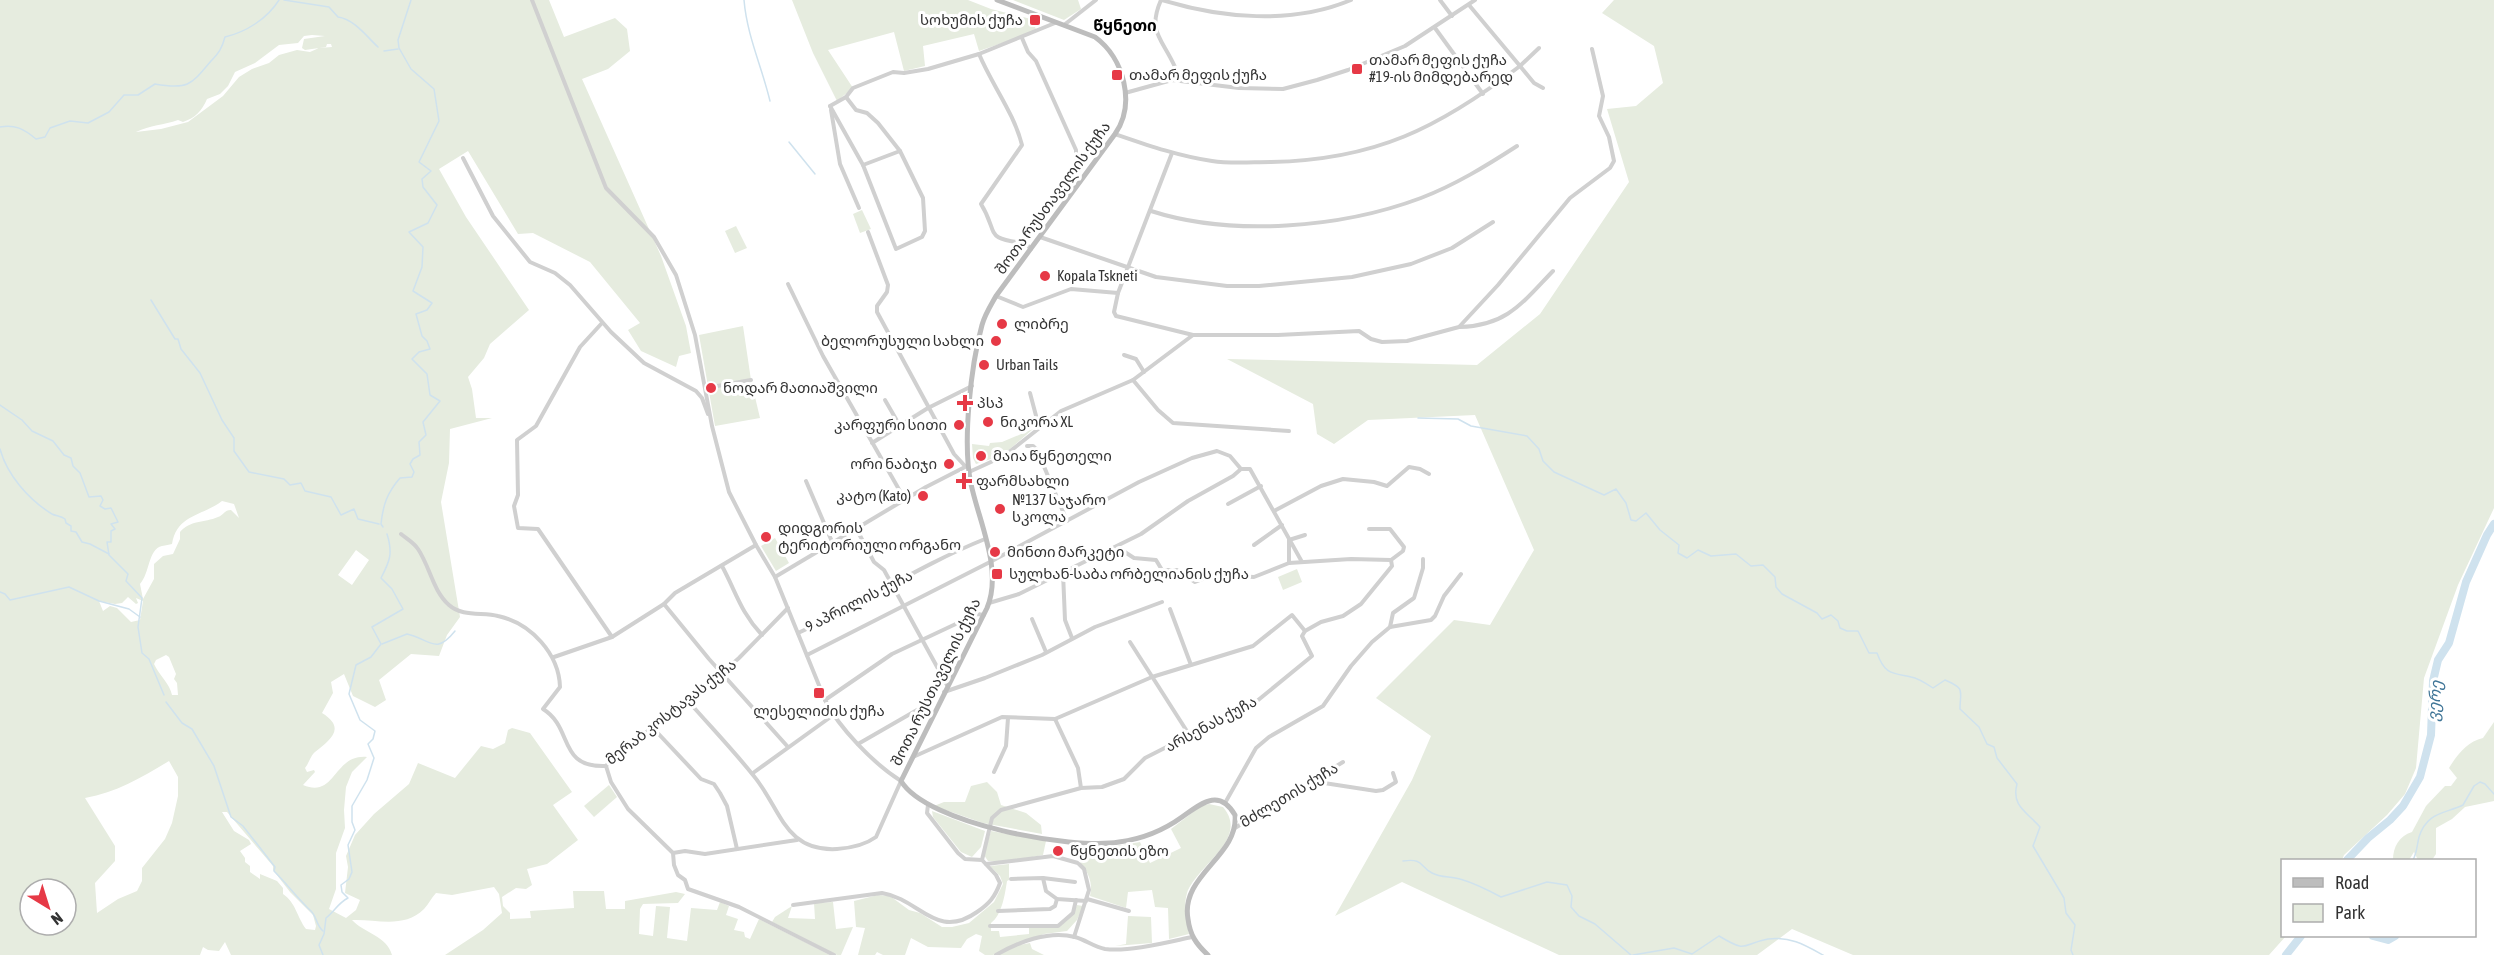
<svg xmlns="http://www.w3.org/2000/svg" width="2494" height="955" viewBox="0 0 2494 955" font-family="'Asap Condensed','Noto Sans Georgian',sans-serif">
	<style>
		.green { fill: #e6ecdf; fill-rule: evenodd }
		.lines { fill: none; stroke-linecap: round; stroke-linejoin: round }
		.stream { stroke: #cfe2ee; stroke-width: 1.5 }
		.river { stroke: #cfe2ee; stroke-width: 8 }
		.street { stroke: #d0d0d0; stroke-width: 4 }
		.secondary { stroke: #bdbdbd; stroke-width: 5 }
		.poi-dot { fill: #e63946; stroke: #fff; stroke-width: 2 }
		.labels { text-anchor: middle; stroke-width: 6; stroke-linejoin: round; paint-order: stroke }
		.poi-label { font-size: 15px; fill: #333; stroke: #fff; text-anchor: start }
		.street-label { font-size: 15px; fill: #333; stroke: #fff }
		.neighbourhood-label { font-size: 16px; font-weight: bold; fill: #000; stroke: #fff }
		.water-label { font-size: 16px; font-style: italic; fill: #3f7597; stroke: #fff }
	</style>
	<rect width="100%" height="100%" fill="#fff"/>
	<!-- green -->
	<g class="green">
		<path d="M0,0H549L564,37L615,18L627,29L630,51L608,69L582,79L661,256L686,326L691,353L679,356L676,367L641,351L628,330L640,323L590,262L533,233L518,234L468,151L439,169L466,217L529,310L490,344L484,358L468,377L472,389L476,418H492L450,429L449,463L441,502L460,617L447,635L439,656L411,654L379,680L386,700L375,707L353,696L344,674L331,682L333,693L322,713C348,729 328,741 315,752C311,755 309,763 305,768L307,772L314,770L315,772L303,785C336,799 333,754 367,757L352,772L346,787L344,810L345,828L336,853V889L329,909L346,918L356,910L360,900L345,893L348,867L346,856L355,835L374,814L409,784L418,763L455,778L481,746L493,749L505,743L508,730L512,728L530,733L572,792L553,805L578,840L547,864L527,869L532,885L526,889L516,888L502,897L503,906L510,913V919L531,918L530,911L574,908L573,891H604L606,909H625V901L676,892L685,894L678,903L643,904L640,909L639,934L653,936L656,906L670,907L667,938L687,941L691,908L717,910L720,902L729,906L726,915L738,919L734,930L744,932L745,937L750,939L759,919L830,955H445L483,930L502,913L499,894L494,887L452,895L436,893C431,898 429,904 424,909C404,929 377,919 352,920C364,933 387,936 392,955H231L225,942L219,951L208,950L203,947L200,955H0ZM312,35L325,36L304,39L302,48L305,50L326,47L327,44H331L332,47L319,48L310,52L297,50L279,55L269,63L252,69L239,77L223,96L188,122L161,129L136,132C150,125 164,125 178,120L183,122C195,118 202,111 207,99L220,94L228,86L235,72L255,63L279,45L298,43L304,36ZM222,501L234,504L239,518L231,510C224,510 224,515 218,517C204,523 190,520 180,532V539L173,554L163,556L154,564V579L143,599L140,584C150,573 148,549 162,546C166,545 169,545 172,544C177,514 203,516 222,501ZM356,550L369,560L352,585L338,575ZM128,597L136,604L138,603L136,598L143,601L140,620L131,622L117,608L110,606L103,611L99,601L115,604L122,603ZM166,655L169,657L176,674L174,679L177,683L178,695H172C170,684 159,675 154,664L156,660ZM169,761L178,777V796L172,823L165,839L142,868V881L137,891L118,899L97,913L95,883L115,861V846L85,798C117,792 141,778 169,761ZM222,812H227L273,866V870L290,892L313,915L316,926L315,930L306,929C297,917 296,903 283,894V888L277,881L260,874V879L250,872V866L245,862V858L240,851L251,844L249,840L234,831ZM30,889H66V925H30Z"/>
		<path d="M792,0H968L991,9L1031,19L1037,31L979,51L974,34L923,46L925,66L904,71L894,32L828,50L853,88L837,101L813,53Z"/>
		<path d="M1013,0H1078L1081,9L1064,20Z"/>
		<path d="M1614,0H2494V508L2458,585L2424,678L2416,768L2405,794L2387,815L2344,855L2342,860H2282V936H2286L2269,955H1853L1792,929L1757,955H1559L1402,882L1335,916L1412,780L1431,736L1376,698L1454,620L1490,625L1534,550L1475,415L1368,420L1334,444L1317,434L1313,404L1227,359L1477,365L1540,314L1629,182L1607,109L1636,106L1663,83L1654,46L1602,13Z"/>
		<path d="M862,210L871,229L860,233L853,214Z"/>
		<path d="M736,226L747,248L735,253L725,231Z"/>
		<path d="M743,326L751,380L760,418L715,426L699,335Z"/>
		<path d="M1033,429L1003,455L976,464L973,458L972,444L989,446L990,443L1002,442Z"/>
		<path d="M775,538L789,563L776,571L761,546Z"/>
		<path d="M1297,569L1302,582L1283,590L1278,577Z"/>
		<path d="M2494,722V801L2465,807L2452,819L2436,828V854L2432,860H2418L2414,852L2409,860H2393C2393,847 2399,836 2412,832L2426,806L2445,786H2451L2457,778L2449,768C2457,755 2468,741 2483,738Z"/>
		<path d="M987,782L997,792L1001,805L1026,813L1041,825L1042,834L983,823L934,806L944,802H965L971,786Z"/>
		<path d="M609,785L617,797L594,817L584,806Z"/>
		<path d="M1209,804L1223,807C1250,839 1198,864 1187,893C1183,906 1187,920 1189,934L1169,939L1168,908L1155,907L1152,890L1128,892L1126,908L1090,896C1093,883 1089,872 1079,862L1083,847H1110L1140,842L1150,863L1181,848L1171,829L1201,806Z"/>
		<path d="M932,811L985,831L981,847L972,857L961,852L933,817Z"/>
		<path d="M991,831L1046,841L1043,855L1011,861H988L984,855Z"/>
		<path d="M1009,864V880L1007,881C1005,894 1002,915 991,923V931H999L1000,937L1029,934V928C1054,928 1066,929 1077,905L1083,906L1077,920L1067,931L1044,934L993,955H985L979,951L982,936L976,934L967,939L961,948L928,947L911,938L905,955H883L877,952L875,955H858L865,928L856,927L854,901L878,895L890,896L909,910L920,913L942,927H952L969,923L994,902L1003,884L1000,876L990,866Z"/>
		<path d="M833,902L836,929L853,927L841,955H837L772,922L775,917L792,906L788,918L815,919L814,903Z"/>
		<path d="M1128,916L1151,917L1152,943L1115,946L1126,944Z"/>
		<path d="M1030,943L1032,949L1044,955H996L1015,946Z"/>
	</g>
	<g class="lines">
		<!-- stream -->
		<g class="stream">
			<path d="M284,0L329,7L338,17C354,19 367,37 378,47"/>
			<path d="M744,0C747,36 762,67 770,101"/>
			<path d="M384,51L398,49"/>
			<path d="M0,127C15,124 24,129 36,139L45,137L50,128L70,121L88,123L109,112L124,95H138L155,84C188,90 191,85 211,61C219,53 222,48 225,37C246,32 267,19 279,0"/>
			<path d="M789,142L815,174"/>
			<path d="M151,300L175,339H178L181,349L200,373L222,420L234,438V451L249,472L284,479L290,485L301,483L305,491L331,497L341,515L354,509L358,519L379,524"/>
			<path d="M0,405L22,420L32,431L53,441L64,455L71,458L73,466L80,473L89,497L101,496L103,500L100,506L105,509L111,508L118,522L111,524L115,529L111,531V542H107L109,555L128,574L126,581L142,598L138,627L142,653L149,659L164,695"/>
			<path d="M1418,418L1458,419L1471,426L1527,436L1539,449L1543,461L1554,472L1604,495L1616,489L1626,503L1631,520L1636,521L1646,513L1660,530L1679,545L1678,553L1687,558L1698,550L1711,556L1736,554L1751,566L1763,565L1775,577L1776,587L1782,594L1817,613L1822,619L1831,615L1838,621L1840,628L1847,631H1858L1869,653H1877C1885,675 1892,673 1911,677C1918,678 1927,684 1933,688L1945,680C1966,689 1960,690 1960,709L1979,727L1987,744L1994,747L1997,758L2017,784C2011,806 2027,812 2040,827L2033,846L2064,898L2066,913L2075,925L2071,950L2073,955"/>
			<path d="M0,449C7,475 29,500 52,514C56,516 61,516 65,519L66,523L71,526V531L76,532L82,542L90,544L109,554"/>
			<path d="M383,527L381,524C383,505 387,493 400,478L412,477L414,472L410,464L413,459L420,455L419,442L426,435L423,422L440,401L430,395L427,374L412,359L419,352L430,349L427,341L422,336L416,314L427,310L432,303L413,291L422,267L423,247L409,232L428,223L437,205L423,187L422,179L431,171L419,162L439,121L434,89L411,69L399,48L398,40L411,0"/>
			<path d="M0,592L5,594L10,600L69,587L99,601L129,609L140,617"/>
			<path d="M382,644L407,634C430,639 435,656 455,631"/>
			<path d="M166,702L182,723L192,729L214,766L231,817L243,826L275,867L274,871C287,884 298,899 311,911C317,917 316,925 323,931"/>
			<path d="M2413,860C2417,853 2417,845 2419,837C2427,812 2444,814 2463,805L2474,786L2480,782L2485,784L2494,794"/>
			<path d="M1403,861C1424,858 1419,866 1432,873C1441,878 1451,876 1460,879C1474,883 1488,890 1501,897L1547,882L1567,885L1572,896L1571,907L1579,916L1595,924L1631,955"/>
			<path d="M323,955L319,945L324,934L326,918C335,911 338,903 348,898L342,892L341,885L349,879L352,872L348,845L355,830L352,822V806L367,780L374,758L368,744L373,739L375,731L360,720L349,694L356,665L371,657L381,644L372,627L403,609L392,589L381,578C390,561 393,553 387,534"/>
			<path d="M1633,955L1674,948L1692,954L1719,936C1749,954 1741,944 1768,939C1790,936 1805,945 1823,955"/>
		</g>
		<!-- river -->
		<g class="river">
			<path d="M2347,860L2368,838L2390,820L2403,806L2420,777L2431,735L2433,681L2438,660L2449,643L2466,582L2487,535L2494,524"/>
			<path d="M2373,936L2388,940L2395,936"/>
			<path d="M2286,955L2301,936"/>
		</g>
		<!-- street -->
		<g class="street">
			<path d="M532,0L606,188L654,237L676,275L695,335L712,426L729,492L756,545L775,577L825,700C839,728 874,764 901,781L876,837C865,845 851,848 837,849C784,852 781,808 753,775C733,750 710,726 689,702"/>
			<path d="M1161,0C1147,32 1162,38 1175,67V74L1172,80"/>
			<path d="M1162,0C1221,18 1292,25 1351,0"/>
			<path d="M1440,0L1452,16"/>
			<path d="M1064,25L1096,0"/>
			<path d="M1435,28L1483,94"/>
			<path d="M1022,38L1028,52L1036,61L1076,150V168L1049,202L1028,237L1025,243L1031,249"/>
			<path d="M1539,48L1520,66L1534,83L1543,88"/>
			<path d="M979,54C992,85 1014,113 1022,145L981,204C999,233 983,239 1025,243"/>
			<path d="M1125,93L1172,80L1239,88L1283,89L1317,80L1348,70L1405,46L1475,0"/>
			<path d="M830,106L863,165L896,249L922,237L925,231L923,198L900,151L878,123L867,113L856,110L846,97"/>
			<path d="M830,106L846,97L853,88L893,72L904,73L928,69L979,54L1055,23"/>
			<path d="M831,110L840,164L859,208"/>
			<path d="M1115,134C1147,145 1178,156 1212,161C1231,164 1252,162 1271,162C1375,160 1439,128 1520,66L1469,5"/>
			<path d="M1172,153L1118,293L1114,312L1116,316L1193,335"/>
			<path d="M463,158L493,216L530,262L555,273L570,285L611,332L644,363L696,391L702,398L708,414"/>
			<path d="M863,165L900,151"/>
			<path d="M1151,211C1232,237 1341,228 1421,198C1455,185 1486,166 1517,146"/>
			<path d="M868,232L888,285L887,292L877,306V312L954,454L965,466"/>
			<path d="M1040,237L1156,277L1227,286H1259L1352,277L1411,264L1452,248L1493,222"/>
			<path d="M788,284L823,356L905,500"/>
			<path d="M996,296L1023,307L1071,289L1118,293"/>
			<path d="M602,323L580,347L536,426L517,440L518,495L514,506L518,528L538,529L612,637"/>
			<path d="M1460,327C1507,326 1523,302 1553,271"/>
			<path d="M1124,355L1136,359L1144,372"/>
			<path d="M1133,380L1158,410L1173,423L1289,431"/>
			<path d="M706,388L751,380"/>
			<path d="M1030,393L1039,427"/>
			<path d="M885,400L900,426"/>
			<path d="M872,443L928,408L972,386"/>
			<path d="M1027,446H1033L1037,450L1067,521"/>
			<path d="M969,472L1004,456L1061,411L1133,380L1193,335H1278L1359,331L1371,339L1382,342L1407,341L1459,327L1498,285L1570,198L1610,168L1614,161L1609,137L1599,116L1603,96L1592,49"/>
			<path d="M806,481L833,544"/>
			<path d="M1228,504L1261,486"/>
			<path d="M1274,511L1321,486L1343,479L1374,482L1387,486L1409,467L1420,469L1429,474"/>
			<path d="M1369,529H1390L1404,547L1403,551L1391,560"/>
			<path d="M857,530L874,562L884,570L947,685"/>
			<path d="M401,534C407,539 414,543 418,549C430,567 433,591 449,605C462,617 483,612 498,616C531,623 559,654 560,687L543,709C574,728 557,768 606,766"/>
			<path d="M1254,545L1282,525"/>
			<path d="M1289,563V540L1305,535"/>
			<path d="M722,566C736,592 741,613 762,635"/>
			<path d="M1063,573L1065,620L1072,638"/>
			<path d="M775,577L926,487L967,466"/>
			<path d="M989,603L1019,594L1141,534L1188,501L1233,476L1241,469"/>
			<path d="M664,604L709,659L788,747"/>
			<path d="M1170,609L1191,665"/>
			<path d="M1032,619L1046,652"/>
			<path d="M1390,627L1393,613L1414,598L1423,568V559"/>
			<path d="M798,633C862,604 920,565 985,539"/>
			<path d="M1130,642L1190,736"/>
			<path d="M807,655L990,562L1139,482L1192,458L1217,451L1230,456L1241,469H1250L1302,562"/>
			<path d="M554,657L612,637L664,604L675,593L756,545"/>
			<path d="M944,692L985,678L1042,655L1095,627L1162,602"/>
			<path d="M825,700L892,654L977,614L984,615"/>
			<path d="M1055,719L1078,768L1081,788"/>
			<path d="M653,728L701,779L714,784L720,793L727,806L737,849"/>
			<path d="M858,744L924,706L933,714"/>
			<path d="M913,757L1002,717L1055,719L1152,677L1253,646L1292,615L1305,631"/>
			<path d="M606,766L611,782L628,809L673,853L674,865L678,875L685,880L688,889L739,907L834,955"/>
			<path d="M606,766L617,753L689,702L739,658L788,608"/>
			<path d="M994,772L1006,746L1008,718"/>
			<path d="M753,773L832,716"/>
			<path d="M1311,781L1376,791L1383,790L1396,782L1393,773"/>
			<path d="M1225,803L1256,748L1269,737L1323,706L1351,666L1372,642L1390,627L1431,620L1435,616L1444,596L1461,574"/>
			<path d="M1235,828L1343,762"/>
			<path d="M673,853L685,851L705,854L797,840"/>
			<path d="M982,860L992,818L1001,810L1081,788L1102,787L1124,779L1145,758L1257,701L1312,656L1302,636L1305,631L1321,622L1343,616L1361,604L1392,566L1391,560L1351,559L1289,563L1254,577L1213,575L1195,582L1177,570H1162L1156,560L1134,558L1117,547"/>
			<path d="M986,864L1053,856L1078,863L1084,869L1089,890L1074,937"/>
			<path d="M1043,878L1046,891L1057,899L1086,901"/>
			<path d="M1011,879L1043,878L1075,882"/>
			<path d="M1087,899L1129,911"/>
			<path d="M793,905L882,893C920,899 936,941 977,912C989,904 995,897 1000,883L996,875L982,860L965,859L958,853L927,813L928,805"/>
			<path d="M998,911L1050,909L1055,906L1057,899"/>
			<path d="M990,926H1058L1073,913L1076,900"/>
			<path d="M996,955C1018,942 1049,930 1075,937C1086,940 1094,947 1105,949C1130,952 1168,942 1192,937"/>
		</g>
		<!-- secondary -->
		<path class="secondary" d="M997,0L1095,37C1124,58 1136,104 1115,134L996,296C991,305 985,314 982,325C971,365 962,443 971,484C979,522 1003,570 987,608L901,781C927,824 1072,850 1119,842C1142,839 1164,830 1182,817C1202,803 1219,788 1235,815C1239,856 1180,875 1188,919C1190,935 1196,944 1208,955"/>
	</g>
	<!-- markers -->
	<g class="poi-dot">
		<rect x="1029" y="14" width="12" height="12" rx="3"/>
		<rect x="1351" y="63" width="12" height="12" rx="3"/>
		<rect x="1111" y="69" width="12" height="12" rx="3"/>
		<circle cx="1045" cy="276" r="6"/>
		<circle cx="1002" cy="324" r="6"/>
		<circle cx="996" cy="341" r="6"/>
		<circle cx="984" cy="365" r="6"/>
		<circle cx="711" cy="388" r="6"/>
		<path d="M962 394h6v6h6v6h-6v6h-6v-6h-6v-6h6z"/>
		<circle cx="988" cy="422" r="6"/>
		<circle cx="959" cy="425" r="6"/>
		<circle cx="981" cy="456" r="6"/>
		<circle cx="949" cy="464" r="6"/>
		<path d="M961 472h6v6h6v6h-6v6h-6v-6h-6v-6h6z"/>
		<circle cx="923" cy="496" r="6"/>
		<circle cx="1000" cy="509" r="6"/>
		<circle cx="766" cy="537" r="6"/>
		<circle cx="995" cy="552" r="6"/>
		<rect x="991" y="568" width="12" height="12" rx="3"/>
		<rect x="813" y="687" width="12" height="12" rx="3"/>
		<circle cx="1058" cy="851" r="6"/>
	</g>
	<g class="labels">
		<!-- poi labels -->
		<g class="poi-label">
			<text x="1023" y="25" text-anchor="end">სოხუმის ქუჩა</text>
			<text x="1369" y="65">თამარ მეფის ქუჩა<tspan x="1369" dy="17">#19-ის მიმდებარედ</tspan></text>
			<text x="1129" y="80">თამარ მეფის ქუჩა</text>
			<text x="1057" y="281">Kopala Tskneti</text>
			<text x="1014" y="329">ლიბრე</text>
			<text x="984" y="346" text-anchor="end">ბელორუსული სახლი</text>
			<text x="996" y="370">Urban Tails</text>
			<text x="723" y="393">ნოდარ მათიაშვილი</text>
			<text x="977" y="408">პსპ</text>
			<text x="1000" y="427">ნიკორა XL</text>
			<text x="947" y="430" text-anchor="end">კარფური სითი</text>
			<text x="993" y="461">მაია წყნეთელი</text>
			<text x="937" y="469" text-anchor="end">ორი ნაბიჯი</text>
			<text x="976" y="486">ფარმსახლი</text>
			<text x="911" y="501" text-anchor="end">კატო (Kato)</text>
			<text x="1012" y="505">№137 საჯარო<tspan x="1012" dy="17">სკოლა</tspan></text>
			<text x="778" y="533">დიდგორის<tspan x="778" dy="17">ტერიტორიული ორგანო</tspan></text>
			<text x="1007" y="557">მინთი მარკეტი</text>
			<text x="1009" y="579">სულხან-საბა ორბელიანის ქუჩა</text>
			<text x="819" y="716" text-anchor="middle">ლესელიძის ქუჩა</text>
			<text x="1070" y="856">წყნეთის ეზო</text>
		</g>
		<!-- street labels -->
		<g class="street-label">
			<text transform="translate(1053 198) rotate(-54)" y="5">შოთა რუსთაველის ქუჩა</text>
			<text transform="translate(859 601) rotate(-27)" y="5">9 აპრილის ქუჩა</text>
			<text transform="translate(936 682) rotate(-64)" y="5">შოთა რუსთაველის ქუჩა</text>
			<text transform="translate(671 712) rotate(-38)" y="5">მერაბ კოსტავას ქუჩა</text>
			<text transform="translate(1211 724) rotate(-28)" y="5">არსენას ქუჩა</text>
			<text transform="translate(1289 795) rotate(-31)" y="5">მძლეთის ქუჩა</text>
		</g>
		<!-- neighbourhood labels -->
		<g class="neighbourhood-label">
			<text x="1125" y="31">წყნეთი</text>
		</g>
		<!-- water labels -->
		<g class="water-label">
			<text transform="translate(2434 701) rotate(-85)" y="6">ვერე</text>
		</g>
	</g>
	<!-- legend -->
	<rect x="2281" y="859" width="195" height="78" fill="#ffffff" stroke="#adadad" stroke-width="1.5"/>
	<rect x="2293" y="878" width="30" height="9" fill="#bdbdbd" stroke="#adadad" stroke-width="1.5"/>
	<text x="2335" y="889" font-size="18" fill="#333333">Road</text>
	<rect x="2293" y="904" width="30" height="18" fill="#e6ecdf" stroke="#adadad" stroke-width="1.5"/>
	<text x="2335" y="919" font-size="18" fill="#333333">Park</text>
	<!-- north arrow -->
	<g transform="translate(48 907) rotate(142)"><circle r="28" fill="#ffffff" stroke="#adadad" stroke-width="1.5"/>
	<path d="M0-4.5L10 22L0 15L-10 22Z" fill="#e63946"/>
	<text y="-9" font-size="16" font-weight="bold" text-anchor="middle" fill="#333333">N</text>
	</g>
</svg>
